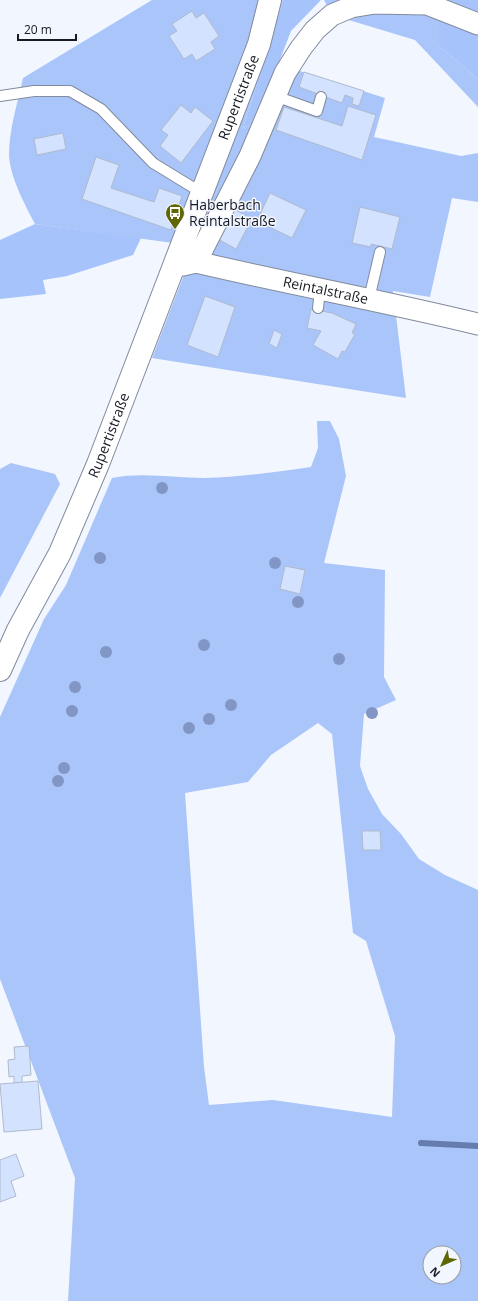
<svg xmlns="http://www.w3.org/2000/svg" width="478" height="1301" viewBox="0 0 478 1301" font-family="'Open Sans',sans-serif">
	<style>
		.green { fill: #aac5f9; fill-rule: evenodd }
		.forest { fill: #a7c3fb }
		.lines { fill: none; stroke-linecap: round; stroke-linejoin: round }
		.stream { stroke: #657dae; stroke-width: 6 }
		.building { fill: #d3e2fe; stroke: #b0bacd }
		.lane-casing { stroke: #818b9d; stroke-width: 12 }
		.street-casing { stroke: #818b9d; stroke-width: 23 }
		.secondary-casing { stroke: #818b9d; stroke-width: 24 }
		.lane { stroke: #fff; stroke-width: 10 }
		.street { stroke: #fff; stroke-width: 21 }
		.secondary { stroke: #fff; stroke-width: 22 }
		.tree { fill: #8196c5 }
		.labels { text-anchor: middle; stroke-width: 3; stroke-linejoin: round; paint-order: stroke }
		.street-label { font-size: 14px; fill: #171a21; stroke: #f2f6ff }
		.poi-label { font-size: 14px; fill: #171a21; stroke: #f2f6ff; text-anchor: start }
	</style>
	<rect width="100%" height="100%" fill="#f2f6ff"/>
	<!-- green -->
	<g class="green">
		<path d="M152,0H283L243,128L256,122L278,64L385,98L374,137L461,156L478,153V202L452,198L430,297L393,291L406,398L152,358L195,246L35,224C25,205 10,177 9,155C9,129 18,102 23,78Z"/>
		<path d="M324,0H439V46L478,79V107L415,40L332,15Z"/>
		<path d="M317,421H330L339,439L346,476L324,563L385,570L384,677L396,700L364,714L360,766L368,789L382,814L401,834L419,859L445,875L478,890V1301H68L75,1178L0,979V717L44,619L66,585L112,478C142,472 173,478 204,478C240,477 276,472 311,467L318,448ZM318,723L332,734L353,933L366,941L395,1036L392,1117L273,1100L209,1105L204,1067L185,793L248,782L271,755ZM430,1253H454V1277H430Z"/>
		<path d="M11,463L55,474L60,484L0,598V469Z"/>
	</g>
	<!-- forest -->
	<g class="forest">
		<path d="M283,0H321L291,31L256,122L243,128Z"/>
		<path d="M439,0H478V79L439,46Z"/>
		<path d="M35,224L141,238L133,255L67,276L43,280L46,294L0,299V240Z"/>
	</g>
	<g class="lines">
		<!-- stream -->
		<path class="stream" d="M421,1143L478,1146"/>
	</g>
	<!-- building -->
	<g class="building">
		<path d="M192,11L196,18L204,13L219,36L211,42L215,49L196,61L192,54L184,59L169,36L177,31L172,24Z"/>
		<path d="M304,72L364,91L359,106L352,104L353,98L345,95L342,103L299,87Z"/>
		<path d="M181,105L191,113L195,107L213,121L181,163L160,146L168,135L161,130Z"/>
		<path d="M348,106L376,115L362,160L276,130L284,107L342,126Z"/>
		<path d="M63,133L66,149L37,155L34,139Z"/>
		<path d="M96,157L119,165L111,188L154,202L159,188L182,196L171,230L82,199Z"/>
		<path d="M270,193L306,210L292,238L257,221Z"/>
		<path d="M360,207L400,217L392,249L371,244V247L352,243Z"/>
		<path d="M234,209L252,219L236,249L218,239Z"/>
		<path d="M205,296L235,307L218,357L187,345Z"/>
		<path d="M311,309L332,313L356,324L352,333L355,334L345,352L342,351L338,359L313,345L321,331L307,328Z"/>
		<path d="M274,330L282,334L277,348L269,344Z"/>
		<path d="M285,566L305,570L300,594L280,589Z"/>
		<path d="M362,831H380L381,850H363Z"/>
		<path d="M29,1046L31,1075L22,1076V1083H14V1076L9,1077L8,1060L15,1059L14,1047Z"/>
		<path d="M38,1081L42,1129L4,1132L0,1084Z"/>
		<path d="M16,1154L24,1176L11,1181L16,1196L0,1202V1160Z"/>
	</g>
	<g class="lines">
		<defs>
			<g id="lane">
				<path d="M0,96L34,91H70L101,109L153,163L202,193"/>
				<path d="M275,96L317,111L321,97"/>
				<path d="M369,299L380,252"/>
				<path d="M318,308L320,290"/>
			</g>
			<g id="street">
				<path d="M196,262L250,156L285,73L301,48L315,30L332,15L351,7L375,3L427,4L478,24"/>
				<path id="s1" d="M183,265L196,262C290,284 384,301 478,324"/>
			</g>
			<g id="secondary">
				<path id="s2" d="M0,670L18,630L60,553L98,464L259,44L270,0"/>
			</g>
		</defs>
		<!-- lane casing -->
		<use href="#lane" class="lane-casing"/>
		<!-- street casing -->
		<use href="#street" class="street-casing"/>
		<!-- secondary casing -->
		<use href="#secondary" class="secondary-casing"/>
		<!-- lane -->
		<use href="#lane" class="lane"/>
		<!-- street -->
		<use href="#street" class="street"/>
		<!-- secondary -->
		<use href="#secondary" class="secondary"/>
	</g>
	<!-- trees -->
	<g class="tree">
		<circle cx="162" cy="488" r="6"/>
		<circle cx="100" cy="558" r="6"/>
		<circle cx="275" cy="563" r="6"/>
		<circle cx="298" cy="602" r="6"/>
		<circle cx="204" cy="645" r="6"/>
		<circle cx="106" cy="652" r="6"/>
		<circle cx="339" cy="659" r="6"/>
		<circle cx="75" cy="687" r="6"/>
		<circle cx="231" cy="705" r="6"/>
		<circle cx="72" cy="711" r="6"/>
		<circle cx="372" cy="713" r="6"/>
		<circle cx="209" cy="719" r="6"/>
		<circle cx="189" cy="728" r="6"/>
		<circle cx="64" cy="768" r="6"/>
		<circle cx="58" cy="781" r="6"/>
	</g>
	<!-- icons -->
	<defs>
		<symbol id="bus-pin" viewBox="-11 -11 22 30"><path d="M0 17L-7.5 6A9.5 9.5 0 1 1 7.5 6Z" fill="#616604" stroke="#f2f6ff"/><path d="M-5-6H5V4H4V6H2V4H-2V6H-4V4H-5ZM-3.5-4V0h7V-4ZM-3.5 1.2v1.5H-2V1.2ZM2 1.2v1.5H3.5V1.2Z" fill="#fff"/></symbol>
	</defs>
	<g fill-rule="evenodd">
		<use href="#bus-pin" x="164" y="202" width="22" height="30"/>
	</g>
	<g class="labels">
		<!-- street labels -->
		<g class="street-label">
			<text dy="5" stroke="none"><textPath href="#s2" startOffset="621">Rupertistraße</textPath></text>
			<text dy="5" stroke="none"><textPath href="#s1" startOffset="146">Reintalstraße</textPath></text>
			<text dy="5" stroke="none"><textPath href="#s2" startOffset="259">Rupertistraße</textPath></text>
		</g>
		<!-- poi labels -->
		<g class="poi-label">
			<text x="189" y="210">Haberbach<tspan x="189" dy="16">Reintalstraße</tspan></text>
		</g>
	</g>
	<!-- north arrow -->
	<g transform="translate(442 1265) rotate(225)"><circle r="19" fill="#f2f6ff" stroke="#9a9ea6"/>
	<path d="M0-3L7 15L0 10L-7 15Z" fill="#616604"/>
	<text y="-6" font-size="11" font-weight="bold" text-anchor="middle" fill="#171a21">N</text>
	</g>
	<!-- scale -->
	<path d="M18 34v6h58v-6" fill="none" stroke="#171a21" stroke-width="2"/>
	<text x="24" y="34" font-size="12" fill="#171a21" stroke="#f2f6ff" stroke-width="3" paint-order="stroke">20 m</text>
</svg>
